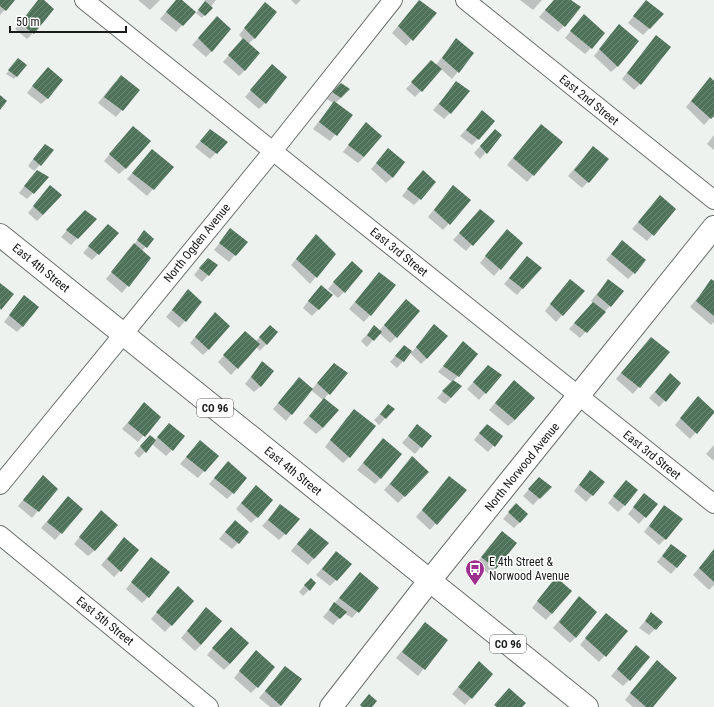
<svg xmlns="http://www.w3.org/2000/svg" width="714" height="707" viewBox="0 0 714 707" font-family="'Roboto Condensed',sans-serif">
	<style>
		.shadow { fill: #0003 }
		.building { fill: url(#building-hatch) }
		.lines { fill: none; stroke-linecap: round; stroke-linejoin: round }
		.street-casing { stroke: #6b6f6c; stroke-width: 20 }
		.secondary-casing { stroke: #6b6f6c; stroke-width: 24 }
		.primary-casing { stroke: #6b6f6c; stroke-width: 24 }
		.street { stroke: #fff; stroke-width: 18 }
		.secondary { stroke: #fff; stroke-width: 22 }
		.primary { stroke: #fff; stroke-width: 22 }
		.labels { text-anchor: middle; stroke-width: 3; stroke-linejoin: round; paint-order: stroke }
		.shield { fill: #fff; stroke: #5e5f5f; stroke-width: 1 }
		.shield-label { font-size: 11px; font-weight: bold; fill: #191b1a }
		.street-label { font-size: 12px; fill: #191b1a; stroke: #fff }
		.poi-label { font-size: 12px; fill: #191b1a; stroke: #fff; text-anchor: start }
	</style>
	<defs>
		<pattern id="building-hatch" width="6" height="6" patternUnits="userSpaceOnUse"><rect width="6" height="6" fill="#4f735a"/><path d="M-1 1l2-2M0 6l6-6M5 7l2-2" fill="none" stroke="#6f8977"/></pattern>
	</defs>
	<rect width="100%" height="100%" fill="#edf2ef"/>
	<!-- shadow -->
	<g class="shadow">
		<path d="M0,0H14L0,15Z"/>
		<path d="M39,0H42L33,33L27,39L15,29Z"/>
		<path d="M138,0H160L150,10Z"/>
		<path d="M176,0H180L194,12L176,32L160,19Z"/>
		<path d="M204,0H216L202,18L196,13L206,2Z"/>
		<path d="M291,0H301L296,5Z"/>
		<path d="M420,0L435,13L406,46L392,33Z"/>
		<path d="M520,0H542L533,10Z"/>
		<path d="M554,0H570L564,26L558,32L539,17Z"/>
		<path d="M640,8L650,28L643,35L628,23Z"/>
		<path d="M259,10L255,38L248,44L245,70L239,76L223,62L243,39L239,35Z"/>
		<path d="M584,15L591,48L585,54L565,38Z"/>
		<path d="M211,24L212,51L206,57L192,45Z"/>
		<path d="M613,32L618,66L611,72L594,56Z"/>
		<path d="M456,39L473,53L452,79L441,69L415,97L406,89L425,68L436,65Z"/>
		<path d="M650,43L640,84L634,90L622,79Z"/>
		<path d="M16,62L26,65L14,79L6,74Z"/>
		<path d="M272,65L265,103L259,109L245,97Z"/>
		<path d="M42,74L48,98L41,104L27,93Z"/>
		<path d="M710,78L714,82V114L704,125L686,107Z"/>
		<path d="M115,82L139,90L116,117L98,103Z"/>
		<path d="M456,83L450,113L444,119L433,110Z"/>
		<path d="M335,90L341,98L335,103L351,115L330,141L313,129L333,103L327,99Z"/>
		<path d="M482,112L478,139L472,145L460,136Z"/>
		<path d="M541,125L562,142L527,182L507,165Z"/>
		<path d="M360,130L364,157L358,163L343,152Z"/>
		<path d="M127,133L126,168L119,174L104,161Z"/>
		<path d="M501,135L480,159L474,153L489,136Z"/>
		<path d="M714,135V150L707,144Z"/>
		<path d="M204,137L216,153L210,159L195,147Z"/>
		<path d="M593,147L588,182L582,188L568,176Z"/>
		<path d="M388,150L393,177L386,183L371,169Z"/>
		<path d="M39,151H53L34,171L28,166Z"/>
		<path d="M152,151L172,167L147,196L127,179Z"/>
		<path d="M31,177L33,193L27,199L19,193Z"/>
		<path d="M417,177L420,199L414,205L402,196Z"/>
		<path d="M50,186L43,215L37,221L28,213Z"/>
		<path d="M447,193L470,200L443,230L428,217Z"/>
		<path d="M654,203L675,209L647,241L632,229Z"/>
		<path d="M79,217L95,219L71,245L61,237Z"/>
		<path d="M474,217L493,221L466,251L453,240Z"/>
		<path d="M230,230L246,242L229,262L214,250Z"/>
		<path d="M102,231L98,254L92,260L83,253Z"/>
		<path d="M144,232L152,239L142,251L150,258L122,293L106,279Z"/>
		<path d="M316,236L334,254L310,284L291,265Z"/>
		<path d="M501,236L522,243L494,276L480,263Z"/>
		<path d="M622,241L634,273L628,279L606,260Z"/>
		<path d="M521,264L523,288L517,295L504,284Z"/>
		<path d="M202,265H217L202,282L194,275Z"/>
		<path d="M346,268L344,292L338,298L328,289Z"/>
		<path d="M373,280L370,315L364,322L349,309Z"/>
		<path d="M608,280L623,292L580,338L569,329L593,303L591,301Z"/>
		<path d="M711,281L714,283V322L711,325L690,307Z"/>
		<path d="M564,286L583,291L556,322L545,311Z"/>
		<path d="M188,291L201,302L179,328L166,317Z"/>
		<path d="M315,292L332,295L312,316L303,308Z"/>
		<path d="M24,296L23,326L17,332L4,322Z"/>
		<path d="M400,306L396,337L390,343L379,333L367,347L361,341L374,327L379,331Z"/>
		<path d="M215,313L209,349L203,355L190,343Z"/>
		<path d="M434,325L427,358L421,364L410,353L397,368L390,362L404,346L412,352Z"/>
		<path d="M270,326L277,332L260,351L256,347L231,375L218,362L239,339L256,341Z"/>
		<path d="M463,343L458,376L453,381L451,398L445,404L437,398L452,382L438,372Z"/>
		<path d="M645,344L668,352L633,394L616,379Z"/>
		<path d="M262,362L261,386L254,392L245,384Z"/>
		<path d="M334,364L346,373L324,399L323,428L316,434L303,423L323,400L311,390L286,421L273,409L293,385L312,389Z"/>
		<path d="M482,373L500,376L479,400L467,389Z"/>
		<path d="M670,375L680,383L659,407L649,398Z"/>
		<path d="M514,381L515,420L508,426L489,410Z"/>
		<path d="M144,403L159,417L138,442L122,429Z"/>
		<path d="M692,404L714,412L690,439L675,425Z"/>
		<path d="M394,409L379,425L374,420L382,412Z"/>
		<path d="M348,416L349,457L343,463L325,447Z"/>
		<path d="M169,424L172,450L166,456L152,444L139,458L134,453L144,442L155,440Z"/>
		<path d="M417,426L430,436L415,454L402,443Z"/>
		<path d="M481,431L502,436L488,452L474,440Z"/>
		<path d="M200,441L217,456L198,478L180,464Z"/>
		<path d="M714,445V461L706,454Z"/>
		<path d="M377,446L381,478L375,484L357,470Z"/>
		<path d="M406,464L428,472L398,503L384,490Z"/>
		<path d="M222,469L233,493L227,499L209,484Z"/>
		<path d="M590,471L604,482L586,502L574,491Z"/>
		<path d="M539,478L550,487L533,505L523,496Z"/>
		<path d="M37,483L56,489L32,518L18,506Z"/>
		<path d="M443,484L465,490L430,530L416,517Z"/>
		<path d="M620,488L624,506L618,512L608,503Z"/>
		<path d="M250,492L257,517L251,523L236,509Z"/>
		<path d="M644,494L656,504L639,524L628,514Z"/>
		<path d="M68,497L61,533L55,540L41,528Z"/>
		<path d="M280,506L285,534L279,540L262,526Z"/>
		<path d="M664,506L665,539L659,545L644,532Z"/>
		<path d="M101,511L95,550L88,556L74,544Z"/>
		<path d="M510,511L520,522L514,528L503,519Z"/>
		<path d="M229,527L238,543L232,549L219,539Z"/>
		<path d="M502,532L496,568L489,574L476,564Z"/>
		<path d="M304,535L328,543L308,565L291,551Z"/>
		<path d="M118,545L120,571L114,577L101,565Z"/>
		<path d="M671,545L677,567L671,574L657,562Z"/>
		<path d="M714,550V585L709,590L693,575Z"/>
		<path d="M336,552V580L330,586L316,575Z"/>
		<path d="M151,558L148,597L142,603L126,589Z"/>
		<path d="M360,573L378,588L352,618L344,613L333,625L323,617Z"/>
		<path d="M305,585L309,590L303,596L299,592Z"/>
		<path d="M550,585L552,613L546,620L532,608Z"/>
		<path d="M178,587L192,601L165,632L151,619Z"/>
		<path d="M579,597L576,637L570,643L553,628Z"/>
		<path d="M206,608L201,645L195,651L181,638Z"/>
		<path d="M651,614L655,629L649,635L639,628Z"/>
		<path d="M600,620L626,631L599,662L580,645Z"/>
		<path d="M419,630L446,640L418,676L396,658Z"/>
		<path d="M225,634L230,664L224,670L207,655Z"/>
		<path d="M636,647L629,680L623,686L611,676Z"/>
		<path d="M250,658L257,687L251,693L234,678Z"/>
		<path d="M479,663L491,674L465,705L452,694Z"/>
		<path d="M285,667L281,705L279,707H270L259,698Z"/>
		<path d="M651,668V707H633L625,700Z"/>
	</g>
	<!-- building -->
	<g class="building">
		<path d="M0,0H15L6,11L0,6Z"/>
		<path d="M38,0H44L54,9L34,34L20,23Z"/>
		<path d="M176,0H182L196,12L183,26L166,12Z"/>
		<path d="M419,0L437,13L413,41L398,26Z"/>
		<path d="M554,0H571L581,7L565,27L545,10Z"/>
		<path d="M646,0L664,14L650,29L633,16Z"/>
		<path d="M205,1L213,8L205,16L198,10Z"/>
		<path d="M265,2L277,12L255,39L244,28Z"/>
		<path d="M584,14L605,33L592,49L570,31Z"/>
		<path d="M217,16L231,29L212,52L198,38Z"/>
		<path d="M619,24L639,41L618,67L599,49Z"/>
		<path d="M656,35L671,47L641,85L627,73Z"/>
		<path d="M243,38L260,53L245,71L228,55Z"/>
		<path d="M456,38L474,53L459,73L442,58Z"/>
		<path d="M18,58L27,65L17,77L8,70Z"/>
		<path d="M431,60L442,69L422,92L411,82Z"/>
		<path d="M272,64L287,77L266,104L250,90Z"/>
		<path d="M48,67L63,80L48,99L32,86Z"/>
		<path d="M121,75L140,90L123,111L104,97Z"/>
		<path d="M710,77L714,81V116L711,119L691,101Z"/>
		<path d="M456,81L470,91L451,114L439,104Z"/>
		<path d="M341,83L350,89L341,98L332,92Z"/>
		<path d="M0,95L7,101L0,110Z"/>
		<path d="M334,101L353,115L337,136L319,122Z"/>
		<path d="M482,110L495,121L479,140L466,130Z"/>
		<path d="M366,122L382,136L364,157L348,145Z"/>
		<path d="M541,124L563,142L534,176L513,158Z"/>
		<path d="M133,126L151,141L126,169L109,154Z"/>
		<path d="M210,129L228,142L217,154L200,141Z"/>
		<path d="M495,129L502,135L487,154L480,146Z"/>
		<path d="M45,144L54,150L41,166L33,159Z"/>
		<path d="M593,146L609,159L589,183L574,170Z"/>
		<path d="M388,148L405,162L393,178L376,163Z"/>
		<path d="M152,149L174,167L154,190L132,173Z"/>
		<path d="M37,170L49,177L34,194L24,186Z"/>
		<path d="M423,170L436,182L421,200L407,189Z"/>
		<path d="M50,185L62,195L43,215L33,206Z"/>
		<path d="M453,185L471,200L450,225L434,210Z"/>
		<path d="M660,195L676,209L654,236L638,222Z"/>
		<path d="M480,209L495,221L473,246L459,233Z"/>
		<path d="M85,210L97,219L78,239L66,230Z"/>
		<path d="M108,224L119,233L99,255L88,246Z"/>
		<path d="M230,228L248,242L236,256L219,243Z"/>
		<path d="M507,229L523,243L501,270L485,256Z"/>
		<path d="M144,230L154,239L147,248L137,240Z"/>
		<path d="M316,234L336,254L317,278L296,259Z"/>
		<path d="M622,240L646,260L635,274L611,254Z"/>
		<path d="M134,243L151,258L129,287L111,272Z"/>
		<path d="M527,256L542,268L523,289L509,278Z"/>
		<path d="M208,258L218,265L209,276L199,268Z"/>
		<path d="M352,261L363,271L345,293L333,282Z"/>
		<path d="M379,272L396,285L371,316L355,302Z"/>
		<path d="M570,279L585,291L563,316L550,304Z"/>
		<path d="M608,279L624,291L611,307L597,295Z"/>
		<path d="M711,279L714,281V316L696,301Z"/>
		<path d="M0,283L14,294L1,310L0,308Z"/>
		<path d="M321,285L333,295L319,310L308,301Z"/>
		<path d="M188,289L202,302L186,322L172,310Z"/>
		<path d="M24,295L39,307L23,327L9,315Z"/>
		<path d="M406,299L420,311L397,338L384,325Z"/>
		<path d="M593,302L606,312L587,333L574,323Z"/>
		<path d="M215,312L230,326L209,350L195,337Z"/>
		<path d="M434,324L448,336L427,359L416,347Z"/>
		<path d="M270,325L278,332L267,345L259,337Z"/>
		<path d="M374,325L382,332L374,341L367,335Z"/>
		<path d="M245,331L260,344L238,369L223,355Z"/>
		<path d="M651,337L670,352L640,388L621,373Z"/>
		<path d="M463,341L478,354L459,377L443,366Z"/>
		<path d="M404,345L412,351L404,362L395,356Z"/>
		<path d="M262,361L274,371L261,387L251,377Z"/>
		<path d="M334,363L348,373L330,395L317,383Z"/>
		<path d="M488,365L502,375L486,394L473,382Z"/>
		<path d="M670,373L681,383L666,402L655,392Z"/>
		<path d="M299,377L313,389L292,415L278,403Z"/>
		<path d="M453,380L462,386L451,398L442,391Z"/>
		<path d="M514,380L535,398L515,420L495,403Z"/>
		<path d="M698,396L714,411V413L697,434L680,418Z"/>
		<path d="M324,398L339,410L323,428L309,416Z"/>
		<path d="M144,402L161,417L145,437L128,423Z"/>
		<path d="M388,404L395,409L386,419L380,414Z"/>
		<path d="M354,409L376,426L350,458L330,440Z"/>
		<path d="M169,423L185,436L173,451L157,437Z"/>
		<path d="M417,424L432,436L422,448L408,436Z"/>
		<path d="M487,424L503,436L495,447L479,433Z"/>
		<path d="M150,435L156,440L146,453L140,446Z"/>
		<path d="M383,438L402,454L381,479L363,463Z"/>
		<path d="M200,440L219,456L205,472L186,457Z"/>
		<path d="M412,456L429,472L405,497L390,484Z"/>
		<path d="M228,461L247,478L234,494L214,478Z"/>
		<path d="M590,470L605,482L593,496L579,485Z"/>
		<path d="M43,475L58,489L39,512L23,500Z"/>
		<path d="M449,476L467,490L437,525L422,510Z"/>
		<path d="M539,477L552,487L540,499L528,489Z"/>
		<path d="M626,480L638,490L625,506L613,496Z"/>
		<path d="M256,485L273,500L258,518L241,503Z"/>
		<path d="M644,493L658,504L646,518L633,507Z"/>
		<path d="M68,496L83,509L62,534L47,522Z"/>
		<path d="M516,503L528,514L520,523L508,512Z"/>
		<path d="M280,504L300,519L286,535L268,520Z"/>
		<path d="M664,505L683,519L666,540L649,526Z"/>
		<path d="M101,510L118,525L95,551L79,537Z"/>
		<path d="M235,520L249,532L239,544L225,532Z"/>
		<path d="M310,528L329,543L314,559L297,544Z"/>
		<path d="M502,531L517,543L496,569L481,557Z"/>
		<path d="M124,537L139,550L121,572L107,559Z"/>
		<path d="M671,544L687,556L677,568L662,556Z"/>
		<path d="M714,549V582L699,568Z"/>
		<path d="M336,551L352,564L337,581L322,569Z"/>
		<path d="M151,557L170,572L149,598L131,582Z"/>
		<path d="M360,572L379,588L359,613L339,598Z"/>
		<path d="M556,577L572,591L552,614L537,601Z"/>
		<path d="M311,578L316,583L310,591L304,585Z"/>
		<path d="M178,586L194,601L172,626L156,612Z"/>
		<path d="M579,596L597,612L576,638L559,622Z"/>
		<path d="M334,602L347,612L340,619L329,610Z"/>
		<path d="M206,607L222,621L201,645L187,631Z"/>
		<path d="M651,612L663,622L656,630L645,621Z"/>
		<path d="M606,613L628,631L606,657L585,638Z"/>
		<path d="M425,622L448,640L425,670L402,652Z"/>
		<path d="M231,627L249,643L230,664L212,648Z"/>
		<path d="M636,645L650,657L630,681L617,669Z"/>
		<path d="M256,650L275,667L258,688L239,671Z"/>
		<path d="M657,660L677,678L653,707H646L630,693Z"/>
		<path d="M479,661L493,674L472,699L458,687Z"/>
		<path d="M285,666L302,679L281,706L265,691Z"/>
		<path d="M509,688L526,703L522,707H497L494,705Z"/>
		<path d="M369,694L377,701L372,707H362L360,705Z"/>
	</g>
	<g class="lines">
		<defs>
			<g id="street">
				<path d="M84,0L714,504"/>
				<path d="M465,0L714,200"/>
				<path d="M0,485L273,151L393,0"/>
				<path d="M0,535L209,707"/>
			</g>
			<path id="secondary" d="M331,707L423,589L714,227"/>
			<path id="primary" d="M0,235L587,707"/>
		</defs>
		<!-- street casing -->
		<use href="#street" class="street-casing"/>
		<!-- secondary casing -->
		<use href="#secondary" class="secondary-casing"/>
		<!-- primary casing -->
		<use href="#primary" class="primary-casing"/>
		<!-- street -->
		<use href="#street" class="street"/>
		<!-- secondary -->
		<use href="#secondary" class="secondary"/>
		<!-- primary -->
		<use href="#primary" class="primary"/>
	</g>
	<!-- icons -->
	<defs>
		<symbol id="bus-pin" viewBox="-11 -11 22 30"><path d="M0 17L-7.5 6A9.5 9.5 0 1 1 7.5 6Z" fill="#9e2f8e" stroke="#fff"/><path d="M-5-6H5V4H4V6H2V4H-2V6H-4V4H-5ZM-3.5-4V0h7V-4ZM-3.5 1.2v1.5H-2V1.2ZM2 1.2v1.5H3.5V1.2Z" fill="#fff"/></symbol>
	</defs>
	<g fill-rule="evenodd">
		<use href="#bus-pin" x="464" y="558" width="22" height="30"/>
	</g>
	<g class="labels">
		<!-- shield labels -->
		<g class="shield">
			<rect x="197" y="399" width="36" height="18" rx="3"/>
			<rect x="490" y="635" width="36" height="18" rx="3"/>
		</g>
		<g class="shield-label">
			<text x="215" y="412">CO 96</text>
			<text x="508" y="648">CO 96</text>
		</g>
		<!-- street labels -->
		<g class="street-label">
			<text transform="translate(589 100) rotate(39)" y="4">East 2nd Street</text>
			<text transform="translate(197 243) rotate(-51)" y="4">North Ogden Avenue</text>
			<text transform="translate(399 252) rotate(39)" y="4">East 3rd Street</text>
			<text transform="translate(41 268) rotate(39)" y="4">East 4th Street</text>
			<text transform="translate(652 455) rotate(39)" y="4">East 3rd Street</text>
			<text transform="translate(522 467) rotate(-51)" y="4">North Norwood Avenue</text>
			<text transform="translate(293 471) rotate(39)" y="4">East 4th Street</text>
			<text transform="translate(105 621) rotate(39)" y="4">East 5th Street</text>
		</g>
		<!-- poi labels -->
		<g class="poi-label">
			<text x="489" y="566">E 4th Street &amp;<tspan x="489" dy="14">Norwood Avenue</tspan></text>
		</g>
	</g>
	<!-- scale -->
	<path d="M10 26v6h116v-6" fill="none" stroke="#191b1a" stroke-width="2"/>
	<text x="16" y="26" font-size="12" fill="#191b1a" stroke="#ffffff" stroke-width="3" paint-order="stroke">50 m</text>
</svg>
